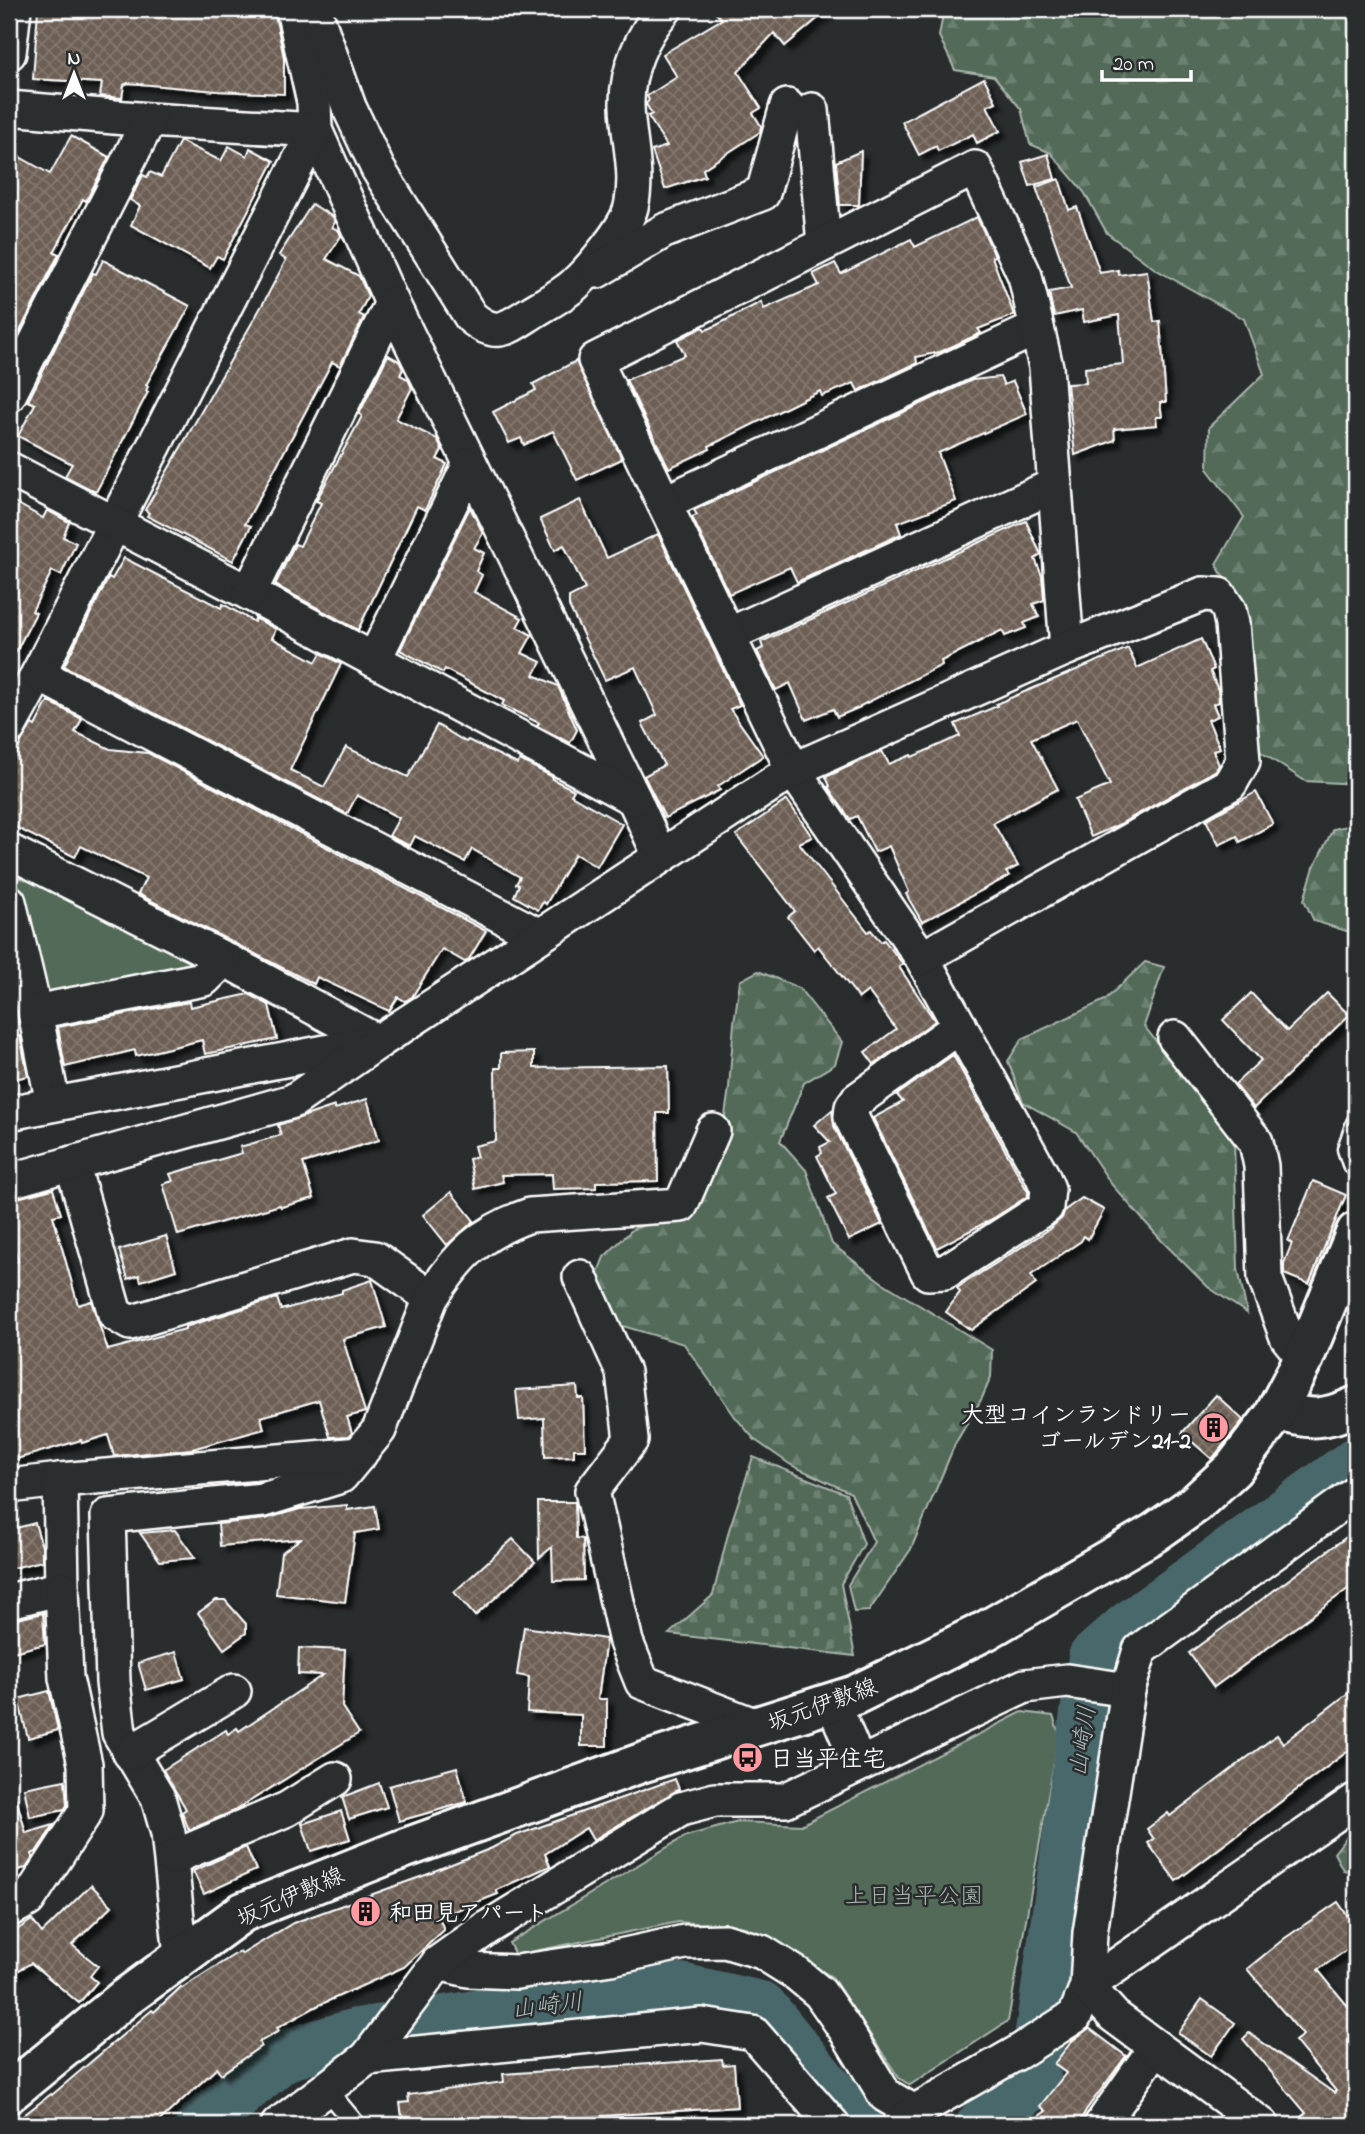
<svg xmlns="http://www.w3.org/2000/svg" width="1365" height="2134" viewBox="0 0 1365 2134" font-family="'Indie Flower','Klee One',sans-serif">
	<style>
		.forest { fill: url(#forest-firs); stroke: #a9b5ac; stroke-width: 2 }
		.cemetery { fill: url(#cemetery-stones); stroke: #a9b5ac; stroke-width: 2 }
		.park { fill: #536b59; stroke: #a9b5ac; stroke-width: 2 }
		.lines { fill: none; stroke-linecap: round; stroke-linejoin: round }
		.river { stroke: #4a686c; stroke-width: 52 }
		.building { fill: url(#building-cross-hatch); stroke: #fff; stroke-width: 2; filter: url(#shadow) }
		.service-casing { stroke: #fff; stroke-width: 23 }
		.minor-casing { stroke: #fff; stroke-width: 38 }
		.tertiary-casing { stroke: #fff; stroke-width: 44 }
		.secondary-casing { stroke: #fff; stroke-width: 44 }
		.service { stroke: #2a2d2e; stroke-width: 18 }
		.minor { stroke: #2a2d2e; stroke-width: 33 }
		.tertiary { stroke: #2a2d2e; stroke-width: 38 }
		.secondary { stroke: #2a2d2e; stroke-width: 38 }
		.labels { text-anchor: middle; stroke-width: 5; stroke-linejoin: round; paint-order: stroke }
		.poi-label { font-size: 23px; font-weight: bold; fill: #fff; stroke: #2a2d2e; text-anchor: start }
		.street-label { font-size: 23px; fill: #fff; stroke: #2a2d2e }
		.park-label { font-size: 23px; fill: #a9b5ac; stroke: #2a2d2e }
		.water-label { font-size: 24px; font-style: italic; fill: #aebbbd; stroke: #2a2d2e }
	</style>
	<defs>
		<pattern id="forest-firs" width="22" height="20" patternUnits="userSpaceOnUse" patternTransform="scale(1.75)"><rect width="22" height="20" fill="#536b59"/><path d="M5 1l3.5 6h-7zM16 11l3.5 6h-7z" fill="#6d8172"/></pattern>
		<pattern id="cemetery-stones" width="16" height="16" patternUnits="userSpaceOnUse" patternTransform="scale(1.75)"><rect width="16" height="16" fill="#536b59"/><path d="M2 7V4a2 2 0 0 1 4 0v3zM10 15v-3a2 2 0 0 1 4 0v3z" fill="#6d8172"/></pattern>
		<pattern id="building-cross-hatch" width="8" height="8" patternUnits="userSpaceOnUse" patternTransform="scale(1.75)"><rect width="8" height="8" fill="#6d5f54"/><path d="M0 0l8 8M0 8l8-8" fill="none" stroke="#83776e"/></pattern>
		<filter id="shadow"><feDropShadow dx="6" dy="6" stdDeviation="2" flood-color="#0009"/></filter>
	</defs>
	<rect width="100%" height="100%" fill="#2a2d2e"/>
	<filter id="ink" filterUnits="userSpaceOnUse"><feTurbulence type="fractalNoise" baseFrequency=".0143" numOctaves="2"/><feDisplacementMap in="SourceGraphic" scale="14" xChannelSelector="R" yChannelSelector="G"/><feConvolveMatrix kernelMatrix="1 2 1 2 8 2 1 2 1" color-interpolation-filters="sRGB"/></filter>
	<g filter="url(#ink)">
		<!-- forest -->
		<g class="forest">
			<path d="M944,9H1356V784L1305,781L1253,747L1242,610L1216,564L1244,517L1208,470L1209,427L1264,374L1244,319L1155,269L1107,233L1084,192L1051,153L1030,144L1021,109L994,76L955,70L939,36Z"/>
			<path d="M1356,824V934L1314,921L1304,900L1314,867L1333,829Z"/>
			<path d="M1145,962L1164,967L1144,1026L1234,1139L1238,1269L1247,1313L1208,1287L1162,1241L1112,1185L1076,1132L1023,1102L1008,1061L1022,1039L1105,1000Z"/>
			<path d="M758,971L799,988L842,1042L835,1064L804,1083L780,1141L806,1170L832,1244L880,1281L992,1350L991,1377L982,1398L955,1444L911,1549L869,1611L854,1612L848,1585L874,1542L851,1493L791,1465L755,1440L736,1418L684,1344L609,1322L593,1285L604,1257L633,1229L679,1215L721,1143L729,1088L734,1023L740,981Z"/>
			<path d="M1356,1825V1873L1343,1870L1334,1853Z"/>
		</g>
		<!-- cemetery -->
		<path class="cemetery" d="M753,1457L846,1494L864,1544L841,1584L855,1656L669,1634L713,1595L729,1530Z"/>
		<!-- park -->
		<g class="park">
			<path d="M29,874L190,958L191,973L53,1001L40,993L16,880Z"/>
			<path d="M1022,1712L1053,1716L1059,1734L1008,2021L910,2085L899,2078L832,1977L745,1927L678,1922L515,1955L509,1943L686,1836L738,1822L801,1825Z"/>
		</g>
		<g class="lines">
			<!-- river -->
			<g class="river">
				<path d="M201,2125L282,2056L357,2034L465,2018L526,2006L681,1989L761,2007L847,2113L866,2125"/>
				<path d="M982,2125L1034,2081L1094,1658L1129,1627L1356,1463"/>
			</g>
		</g>
		<!-- building -->
		<g class="building">
			<path d="M38,9L274,10L284,58V94L217,91L128,83L124,85L122,98L100,96L102,83L33,79Z"/>
			<path d="M711,9H829L785,46L774,33L738,72L761,108L753,113L761,126L760,132L703,169L705,176L665,189L652,151L667,146L648,116L652,114L646,104L649,100L647,96L677,77L663,54L722,19Z"/>
			<path d="M984,78L996,102L987,106L1000,131L977,143L973,134L938,151L936,146L919,155L902,122Z"/>
			<path d="M71,136L109,157L86,201L83,199L54,252L59,254L9,353V151L50,174Z"/>
			<path d="M180,141L221,161L229,146L247,156L250,148L274,161L223,259L217,256L210,268L131,225L140,206L130,200L143,175L147,177L150,172L161,177Z"/>
			<path d="M861,151L859,205H840L836,162Z"/>
			<path d="M1048,154L1055,179L1030,186L1022,162Z"/>
			<path d="M1059,179L1069,210L1077,207L1100,273L1118,270L1119,275L1147,271L1154,322L1160,321L1166,402H1160L1162,417H1156L1157,425L1114,429L1115,440L1075,455L1067,384L1086,383L1085,368L1123,364L1119,315L1084,322L1082,310L1054,316L1049,292L1071,288L1036,187Z"/>
			<path d="M312,204L333,217L335,222L332,227L339,231L341,236L326,259L359,276L368,296L359,314L364,317L340,366L332,362L270,478L245,524L251,526L233,561L147,516L149,513L145,510L265,300L286,260L279,255Z"/>
			<path d="M977,217L995,256L992,257L1014,315L978,329L981,333L940,352L916,357L917,363L858,391L854,383L822,396L820,391L709,446L710,449L669,468L626,380L685,355L677,340L703,327L705,330L711,328L761,302L764,309L819,285L813,274L835,263L841,274L911,239L915,247Z"/>
			<path d="M103,260L190,306L146,385L148,386L146,391L148,392L96,492L65,476L72,464L18,436L35,404L28,401L93,273L96,274Z"/>
			<path d="M388,355L399,361L403,369L400,375L408,379L412,388L396,419L437,439L442,450L437,459L447,464L425,510L417,506L358,630L275,585L295,544L300,546L321,503L316,501L362,416L359,414Z"/>
			<path d="M576,361L622,459L577,480L553,431L524,445L521,438L509,443L493,412L536,390L533,384Z"/>
			<path d="M1000,377L1004,385L1013,381L1027,414L938,453L956,501L897,523L901,534L797,582L790,567L729,594L692,517L697,515L694,510L972,380Z"/>
			<path d="M9,499L43,518L47,510L69,522L63,537L76,543L61,575L52,571L32,611L36,613L9,665Z"/>
			<path d="M580,500L607,558L658,534L740,705L730,709L763,756L718,786L720,790L665,818L644,776L664,765L642,723L657,715L635,667L605,680L569,606V597L585,589L564,545L555,550L540,519Z"/>
			<path d="M470,507L483,533L474,548L484,553L476,571L482,575L474,592L522,618L517,627L532,635L522,653L541,662L534,675L558,686L577,730L570,743L537,726L539,723L502,705L504,701L445,669L443,673L400,650Z"/>
			<path d="M1026,521L1041,555L1035,559L1042,576L1044,600L1033,604L1039,617L1024,623L1026,628L1005,636L1002,630L941,661L942,665L860,706V707L837,717L833,709L806,720L790,683L776,690L757,651L763,648L761,642Z"/>
			<path d="M124,558L221,608L223,604L254,622L255,618L276,629L272,638L316,662L321,653L341,664L290,770L324,787L346,747L408,777L437,725L466,742L468,740L517,764L520,760L553,777L552,779L574,790L571,795L622,824L597,867L575,854L546,904L543,902L538,910L514,896L519,885L516,884L520,877L472,849L465,862L415,836L410,846L389,836L399,818L357,795L347,814L64,666L109,577L112,579Z"/>
			<path d="M1201,639L1214,669L1210,671L1218,690L1219,702L1213,704L1218,716L1208,720L1220,748L1213,751L1219,765L1216,770L1120,824L1091,837L1075,800L1110,785L1077,719L1031,739L1058,789L993,823L1018,866L1006,872L1009,876L922,922L906,894L909,892L889,846L875,852L857,816L850,819L828,787L830,786L826,777L828,776L882,751L889,764L911,755L912,757L960,736L955,724L997,706L996,704L1128,648L1137,668Z"/>
			<path d="M48,701L82,719L75,732L110,749L148,753L486,931L469,959L465,962L442,949L412,997L405,1001L398,997L389,1011L317,977L314,984L138,894L146,878L81,846L75,857L9,824V772L22,740L32,724L35,726Z"/>
			<path d="M1256,792L1273,824L1240,842L1237,836L1219,845L1206,820Z"/>
			<path d="M787,800L812,837L799,843L868,932L871,930L881,942L884,940L899,959L903,964L899,967L935,1021L874,1064L865,1052L896,1029L868,991L859,998L818,946L814,950L788,917L795,911L736,835Z"/>
			<path d="M1251,993L1287,1031L1327,993L1349,1015L1254,1108L1235,1084L1261,1060L1223,1020Z"/>
			<path d="M249,994L269,1005L277,1039L205,1054L202,1040L136,1056L135,1050L65,1067L58,1027L189,1002L190,1007Z"/>
			<path d="M20,1036L28,1076L9,1080V1038Z"/>
			<path d="M534,1052V1068L668,1066L669,1113H657L658,1181L596,1182V1188L553,1189L552,1174L501,1175L503,1182L475,1189L469,1159L477,1157L474,1146L496,1141L495,1068H501V1053Z"/>
			<path d="M953,1055L1028,1192V1196L994,1218L937,1248L873,1118L903,1102L897,1095Z"/>
			<path d="M367,1099L379,1140L303,1163L314,1198L281,1207L280,1205L178,1235L163,1184L173,1181L170,1174L242,1153L240,1147L281,1135L278,1125L335,1106V1109Z"/>
			<path d="M832,1110L834,1126L882,1224L849,1240L828,1198L836,1194L817,1156L822,1153L820,1147L830,1142L814,1125Z"/>
			<path d="M1313,1181L1346,1195L1309,1284L1284,1274V1263L1292,1243L1288,1241Z"/>
			<path d="M53,1189L61,1214L53,1216L78,1305L91,1301L108,1350L185,1329V1327L277,1298L281,1310L342,1293V1290L372,1280L386,1327L343,1339L365,1412L347,1417L352,1433L349,1436L330,1437L319,1400L261,1417L264,1429L192,1449L114,1456L108,1435L82,1443L81,1440L13,1460L9,1446V1264L18,1261L9,1229V1200Z"/>
			<path d="M451,1192L474,1221L447,1245L423,1215Z"/>
			<path d="M1082,1198L1104,1210L1088,1239L1084,1236L1081,1241L1031,1275L1036,1284L971,1330L946,1312L960,1292L957,1288L1048,1230L1062,1218L1065,1210Z"/>
			<path d="M166,1236L176,1270L141,1281L139,1275L128,1279L119,1250Z"/>
			<path d="M577,1386L578,1398H583L585,1449H574V1456L545,1457L544,1418L519,1420L516,1390Z"/>
			<path d="M1216,1395L1243,1420L1212,1459L1182,1433Z"/>
			<path d="M538,1502H575L576,1538L583,1539L584,1580L553,1581L552,1547L539,1558Z"/>
			<path d="M347,1505V1510L375,1506L379,1529L355,1533L345,1602L276,1594L281,1553L300,1539L220,1546L218,1524L265,1519L300,1509Z"/>
			<path d="M35,1523L42,1547V1561L9,1569V1530Z"/>
			<path d="M175,1530L195,1558L160,1561L140,1533Z"/>
			<path d="M1356,1530V1583L1214,1687L1189,1653Z"/>
			<path d="M513,1539L535,1562L475,1616L454,1592Z"/>
			<path d="M216,1600H225L246,1624V1633L224,1649L198,1613Z"/>
			<path d="M43,1613L45,1644L9,1653V1621Z"/>
			<path d="M524,1627L606,1639L598,1699H607V1746H581V1715L527,1712L529,1677L517,1675Z"/>
			<path d="M299,1648L345,1650L342,1707L359,1733L234,1811L189,1830L182,1812L186,1809L163,1770L226,1730L228,1734L237,1728L239,1731L323,1675L298,1674Z"/>
			<path d="M176,1652L184,1679L146,1690L138,1663Z"/>
			<path d="M1356,1687V1745L1176,1881L1148,1843L1154,1839L1147,1829L1168,1813L1170,1816L1277,1735L1283,1743Z"/>
			<path d="M49,1691L58,1730L28,1738L18,1699Z"/>
			<path d="M457,1767L467,1802L399,1821L389,1786Z"/>
			<path d="M675,1779L679,1789L593,1840L586,1828L545,1854L550,1866L496,1890L498,1894L439,1917L444,1930L404,1967L317,2006L277,2028L279,2031L259,2042L261,2046L221,2074L217,2068L155,2125H11L51,2094L52,2095L152,2010L154,2012L181,1987L182,1988L240,1951L242,1954L293,1923L434,1872V1871L492,1848L517,1835Z"/>
			<path d="M65,1780L67,1805L64,1810L30,1817L24,1788Z"/>
			<path d="M379,1783L387,1807L349,1819L342,1797Z"/>
			<path d="M16,1798L26,1833L54,1825L36,1852L32,1854L33,1858L26,1868L9,1872V1799Z"/>
			<path d="M341,1811L350,1839L311,1851L302,1824Z"/>
			<path d="M246,1847L256,1870L204,1894L193,1871Z"/>
			<path d="M91,1885L112,1906L72,1945L98,1966L90,1976L97,1982L79,2003L31,1963L9,1976V1935L32,1920L42,1933Z"/>
			<path d="M1338,1902L1356,1928V1943L1318,1970L1356,2016V2115L1344,2125H1291L1306,2113L1243,2039L1249,2033L1334,2093L1336,2091L1295,2041L1303,2035L1247,1969L1285,1938Z"/>
			<path d="M1202,1999L1235,2023L1211,2056L1178,2033Z"/>
			<path d="M1089,2028L1126,2056L1086,2110L1078,2125H1026L1046,2111L1040,2106L1066,2073L1054,2064L1072,2041Z"/>
			<path d="M722,2059L723,2065L734,2064L737,2107L542,2120L543,2125H403L400,2103L409,2102L408,2095L504,2082L503,2074Z"/>
		</g>
		<g class="lines">
			<defs>
				<g id="service">
					<path d="M1356,1123L1347,1149L1352,1164L1356,1167"/>
					<path d="M326,2089L356,2125"/>
				</g>
				<g id="minor">
					<path d="M293,9L314,102L315,130L392,303L634,799L660,856"/>
					<path d="M314,9L349,107L378,169L471,317C496,338 506,329 531,313C545,304 563,295 575,284C592,268 626,228 631,207C639,173 628,140 627,106C626,71 642,34 665,9"/>
					<path d="M9,53L14,9"/>
					<path d="M9,108L149,120L315,130L38,674L9,727"/>
					<path d="M812,110L824,244"/>
					<path d="M597,271L664,231L763,193L787,106"/>
					<path d="M9,395L149,120"/>
					<path d="M9,469L249,593L634,799"/>
					<path d="M664,503L1037,328"/>
					<path d="M249,593L392,303"/>
					<path d="M728,635L1055,485"/>
					<path d="M374,660L470,464"/>
					<path d="M38,674L538,935"/>
					<path d="M9,851L224,959L378,1042"/>
					<path d="M9,902L35,1012L53,1104"/>
					<path d="M35,1012L204,979L224,959"/>
					<path d="M960,1026L857,1100L852,1107L851,1117L928,1273L945,1272L1046,1207L1048,1189L1042,1175L922,958L793,770L595,360L975,168L1025,276L1046,367L1067,648"/>
					<path d="M1175,1038L1256,1142L1261,1166L1265,1278L1287,1337L1304,1358"/>
					<path d="M9,1113L367,1044"/>
					<path d="M72,1163L115,1314L130,1323L353,1255L375,1258L431,1298L379,1430L341,1476L263,1500L108,1516L113,1682L119,1733L158,1798L168,1833L181,1956"/>
					<path d="M9,1181L293,1101L378,1042L793,770L1067,648L1203,594L1219,595L1229,610L1232,624L1243,761L1230,784L922,958"/>
					<path d="M580,1277L623,1372L631,1440L592,1491L626,1642L642,1682L759,1727"/>
					<path d="M431,1298C458,1255 481,1232 530,1215L681,1205L713,1131"/>
					<path d="M9,1486L60,1480"/>
					<path d="M9,1601L62,1588L60,1480L360,1454"/>
					<path d="M833,1703L859,1764"/>
					<path d="M130,1753L234,1691"/>
					<path d="M172,1858L287,1809L335,1779"/>
					<path d="M9,1910L28,1900L86,1811L85,1764L66,1678L62,1588"/>
					<path d="M438,1963L468,1970L517,1972L611,1958L685,1942L725,1941L762,1952L797,1974L820,1993L845,2029L885,2095L914,2112"/>
					<path d="M367,2058L438,1963L487,1928L681,1809L715,1800H785L1025,1686L1067,1681L1128,1690"/>
					<path d="M278,2125L367,2058L702,2025L753,2033L833,2125"/>
					<path d="M899,2125L914,2112L1017,2053L1075,2016L1087,1986L1356,1800"/>
					<path d="M1101,2125L1156,2047"/>
					<path d="M1262,2125L1114,2016L1087,1986L1090,1933L1128,1690L1140,1650L1356,1493"/>
				</g>
				<path id="tertiary" d="M1277,1410C1309,1421 1325,1420 1356,1406"/>
				<path id="secondary" d="M9,2093L125,1998L243,1912L400,1850L641,1763L855,1695L985,1631L1154,1533L1195,1504L1233,1469L1273,1417L1304,1358L1356,1232"/>
			</defs>
			<!-- service casing -->
			<use href="#service" class="service-casing"/>
			<!-- minor casing -->
			<use href="#minor" class="minor-casing"/>
			<!-- tertiary casing -->
			<use href="#tertiary" class="tertiary-casing"/>
			<!-- secondary casing -->
			<use href="#secondary" class="secondary-casing"/>
			<!-- service -->
			<use href="#service" class="service"/>
			<!-- minor -->
			<use href="#minor" class="minor"/>
			<!-- tertiary -->
			<use href="#tertiary" class="tertiary"/>
			<!-- secondary -->
			<use href="#secondary" class="secondary"/>
		</g>
	</g>
	<!-- icons -->
	<defs>
		<symbol id="building-disc" viewBox="-11 -11 22 22"><circle r="9.5" fill="#ff9aa2" stroke="#2a2d2e"/><path d="M-4-6H4V6H1V3H-1V6H-4ZM-2.5-4.3h1.7v1.8h-1.7ZM.8-4.3h1.7v1.8H.8ZM-2.5-1h1.7V.8h-1.7ZM.8-1h1.7V.8H.8Z" fill="#111"/></symbol>
		<symbol id="bus-disc" viewBox="-11 -11 22 22"><circle r="9.5" fill="#ff9aa2" stroke="#2a2d2e"/><path d="M-5-6H5V4H4V6H2V4H-2V6H-4V4H-5ZM-3.5-4V0h7V-4ZM-3.5 1.2v1.5H-2V1.2ZM2 1.2v1.5H3.5V1.2Z" fill="#111"/></symbol>
	</defs>
	<g fill-rule="evenodd">
		<use href="#building-disc" x="1196" y="1410" width="35" height="35"/>
		<use href="#bus-disc" x="730" y="1740" width="35" height="35"/>
		<use href="#building-disc" x="348" y="1894" width="35" height="35"/>
	</g>
	<g class="labels">
		<!-- poi labels -->
		<g class="poi-label">
			<text x="1191" y="1422" text-anchor="end">大型コインランドリー<tspan x="1191" dy="26">ゴールデン21-2</tspan></text>
			<text x="770" y="1766">日当平住宅</text>
			<text x="389" y="1920">和田見アパート</text>
		</g>
		<!-- street labels -->
		<g class="street-label">
			<text transform="translate(822 1704) rotate(-20)" y="8">坂元伊敷線</text>
			<text transform="translate(290 1896) rotate(-24)" y="8">坂元伊敷線</text>
		</g>
		<!-- park labels -->
		<g class="park-label">
			<text x="914" y="1903">上日当平公園</text>
		</g>
		<!-- water labels -->
		<g class="water-label">
			<text transform="translate(1082 1741) rotate(-82)" y="8">山崎川</text>
			<text transform="translate(547 2005) rotate(-7)" y="8">山崎川</text>
		</g>
	</g>
	<!-- margin -->
	<rect width="1365" height="2134" fill="none" stroke="#2a2d2e" stroke-width="35"/>
	<rect x="18" y="18" width="1330" height="2099" fill="none" stroke="#fff" stroke-width="2.5" filter="url(#ink)"/>
	<!-- north arrow -->
	<g transform="translate(74 74)" stroke="#2a2d2e" stroke-width="5" paint-order="stroke">
	<path d="M0-5L12 26L0 18L-12 26Z" fill="#ffffff"/>
	<text y="-10" font-size="19" font-weight="bold" text-anchor="middle" fill="#ffffff">N</text>
	</g>
	<!-- scale -->
	<path d="M1102 70v10h89v-10" fill="none" stroke="#ffffff" stroke-width="3.5"/>
	<text x="1113" y="70" font-size="21" fill="#ffffff" stroke="#2a2d2e" stroke-width="5" paint-order="stroke">20 m</text>
</svg>
